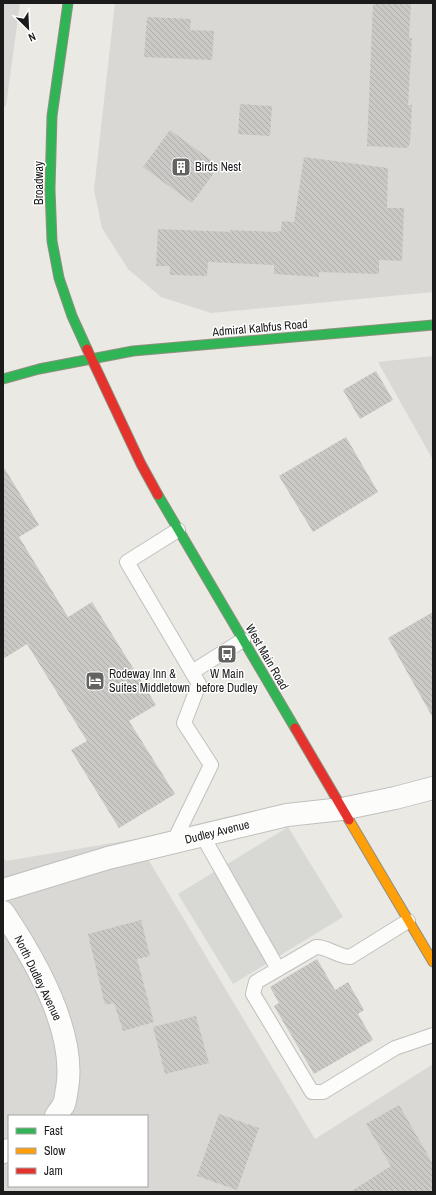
<svg xmlns="http://www.w3.org/2000/svg" width="436" height="1195" viewBox="0 0 436 1195" font-family="'Archivo Narrow',sans-serif">
	<style>
		.residential { fill: #d9d8d5; fill-rule: evenodd }
		.religious { fill: #d8d7d5 }
		.parking { fill: #d8d8d5 }
		.building { fill: url(#building-back-hatch) }
		.lines { fill: none; stroke-linecap: round; stroke-linejoin: round }
		.lane-casing { stroke: #c1c0be; stroke-width: 16 }
		.street-casing { stroke: #c1c0be; stroke-width: 24 }
		.fast-casing { stroke: #8e907f; stroke-width: 11 }
		.slow-casing { stroke: #8e907f; stroke-width: 11 }
		.jam-casing { stroke: #8e907f; stroke-width: 11 }
		.lane { stroke: #fcfcfb; stroke-width: 14 }
		.street { stroke: #fcfcfb; stroke-width: 22 }
		.fast { stroke: #30b455; stroke-width: 9 }
		.slow { stroke: #ff9f0a; stroke-width: 9 }
		.jam { stroke: #e5322d; stroke-width: 9 }
		.labels { text-anchor: middle; stroke-width: 3; stroke-linejoin: round; paint-order: stroke }
		.poi-label { font-size: 12px; fill: #1b1b1b; stroke: #fff; text-anchor: start }
		.street-label { font-size: 12px; fill: #1b1b1b; stroke: #fff }
	</style>
	<defs>
		<pattern id="building-back-hatch" width="6" height="6" patternUnits="userSpaceOnUse"><rect width="6" height="6" fill="#cac9c5"/><path d="M-1 5l2 2M0 0l6 6M5-1l2 2" fill="none" stroke="#adaca9"/></pattern>
	</defs>
	<rect width="100%" height="100%" fill="#eae9e4"/>
	<!-- residential -->
	<g class="residential">
		<path d="M115,3H433V292L211,313L161,297L128,269L102,228L94,190Z"/>
		<path d="M433,356V460L378,362Z"/>
		<path d="M136,839L315,1139L433,1064V1192H3V857L6,861ZM9,1116H147V1186H9Z"/>
	</g>
	<!-- religious -->
	<path class="religious" d="M3,3H20L6,106L3,107Z"/>
	<!-- parking -->
	<path class="parking" d="M288,827L343,917L233,984L178,894Z"/>
	<!-- building -->
	<g class="building">
		<path d="M373,3H411L409,38H412L408,105H412L410,144H409L408,148L367,146Z"/>
		<path d="M147,17L191,19L190,30L214,31L212,60L144,57Z"/>
		<path d="M240,104L272,106L270,136L238,134Z"/>
		<path d="M170,130L219,166L192,203L143,167Z"/>
		<path d="M304,157L388,168L387,208H404L402,261L379,260V274L319,272V277L274,274V265L208,262L207,276L170,275V266H156L158,229L232,232L229,230L276,232L281,231L282,221L294,222Z"/>
		<path d="M376,371L393,400L360,419L343,390Z"/>
		<path d="M346,437L378,492L313,532L279,476Z"/>
		<path d="M3,466L39,525L19,537L68,617L92,602L156,705L129,721L175,794L119,828L71,750L87,741L27,644L3,659Z"/>
		<path d="M433,612V718L388,638Z"/>
		<path d="M141,920L150,956L137,959L154,1022L123,1031L114,1003L105,1005L88,934Z"/>
		<path d="M317,959L335,990L348,982L364,1010L358,1014L373,1040L314,1074L274,1006L279,1003L270,987Z"/>
		<path d="M196,1016L209,1063L165,1074L153,1027Z"/>
		<path d="M399,1105L433,1164V1192H350L391,1166L366,1124Z"/>
		<path d="M219,1114L259,1128L237,1190L197,1176Z"/>
	</g>
	<g class="lines">
		<defs>
			<g id="lane">
				<path d="M192,672L243,640"/>
				<path d="M202,835L278,969"/>
				<path d="M173,843L211,765L184,723L199,684L127,562L178,530"/>
				<path d="M408,921L350,957C337,956 328,947 316,947L256,982L253,994L312,1092H323L395,1048L433,1035"/>
			</g>
			<g id="street">
				<path d="M3,890L108,858L287,815L342,809L395,798L433,788"/>
				<path d="M3,912C34,958 77,1032 67,1089C66,1093 66,1099 64,1104C62,1108 58,1112 56,1116"/>
				<path d="M3,1152L9,1150"/>
			</g>
			<g id="fast">
				<path d="M68,3L52,116L50,189L52,241L59,278L72,316L87,349"/>
				<path d="M3,379L39,369L133,351L433,325"/>
				<path d="M158,495L295,728"/>
			</g>
			<path id="slow" d="M349,820L433,962"/>
			<g id="jam">
				<path d="M87,349L141,464L158,495"/>
				<path d="M295,728L349,820"/>
			</g>
		</defs>
		<!-- lane casing -->
		<use href="#lane" class="lane-casing"/>
		<!-- street casing -->
		<use href="#street" class="street-casing"/>
		<!-- fast casing -->
		<use href="#fast" class="fast-casing"/>
		<!-- slow casing -->
		<use href="#slow" class="slow-casing"/>
		<!-- jam casing -->
		<use href="#jam" class="jam-casing"/>
		<!-- lane -->
		<use href="#lane" class="lane"/>
		<!-- street -->
		<use href="#street" class="street"/>
		<!-- fast -->
		<use href="#fast" class="fast"/>
		<!-- slow -->
		<use href="#slow" class="slow"/>
		<!-- jam -->
		<use href="#jam" class="jam"/>
	</g>
	<!-- icons -->
	<defs>
		<symbol id="building-square" viewBox="-11 -11 22 22"><rect x="-9" y="-9" width="18" height="18" rx="4" fill="#636361" stroke="#fff"/><path d="M-4-6H4V6H1V3H-1V6H-4ZM-2.5-4.3h1.7v1.8h-1.7ZM.8-4.3h1.7v1.8H.8ZM-2.5-1h1.7V.8h-1.7ZM.8-1h1.7V.8H.8Z" fill="#fff"/></symbol>
		<symbol id="bus-square" viewBox="-11 -11 22 22"><rect x="-9" y="-9" width="18" height="18" rx="4" fill="#636361" stroke="#fff"/><path d="M-5-6H5V4H4V6H2V4H-2V6H-4V4H-5ZM-3.5-4V0h7V-4ZM-3.5 1.2v1.5H-2V1.2ZM2 1.2v1.5H3.5V1.2Z" fill="#fff"/></symbol>
		<symbol id="hotel-square" viewBox="-11 -11 22 22"><rect x="-9" y="-9" width="18" height="18" rx="4" fill="#636361" stroke="#fff"/><path d="M-6-4.5h1.5V1H6V5H4.5V3h-9V5H-6ZM-4 0a1.8 1.8 0 1 1 3.6 0ZM.5 0V-2.5h3Q6-2.5 6 0Z" fill="#fff"/></symbol>
	</defs>
	<g fill-rule="evenodd">
		<use href="#building-square" x="170" y="156" width="22" height="22"/>
		<use href="#bus-square" x="216" y="643" width="22" height="22"/>
		<use href="#hotel-square" x="84" y="670" width="22" height="22"/>
	</g>
	<g class="labels">
		<!-- poi labels -->
		<g class="poi-label">
			<text x="195" y="171">Birds Nest</text>
			<text x="109" y="678">Rodeway Inn &amp;<tspan x="109" dy="14">Suites Middletown</tspan></text>
			<text x="227" y="678" text-anchor="middle">W Main<tspan x="227" dy="14">before Dudley</tspan></text>
		</g>
		<!-- street labels -->
		<g class="street-label">
			<text transform="translate(39 183) rotate(-90)" y="4">Broadway</text>
			<text transform="translate(260 328) rotate(-5)" y="4">Admiral Kalbfus Road</text>
			<text transform="translate(267 657) rotate(60)" y="4">West Main Road</text>
			<text transform="translate(217 832) rotate(-14)" y="4">Dudley Avenue</text>
			<text transform="translate(38 978) rotate(64)" y="4">North Dudley Avenue</text>
		</g>
	</g>
	<!-- border -->
	<rect width="436" height="1195" fill="none" stroke="#1b1b1b" stroke-width="8"/>
	<!-- legend -->
	<rect x="8" y="1115" width="140" height="72" fill="#ffffff" stroke="#a4a4a4"/>
	<rect x="16" y="1128" width="20" height="6" fill="#30b455" stroke="#a4a4a4"/>
	<text x="44" y="1135" font-size="12" fill="#1b1b1b">Fast</text>
	<rect x="16" y="1148" width="20" height="6" fill="#ff9f0a" stroke="#a4a4a4"/>
	<text x="44" y="1155" font-size="12" fill="#1b1b1b">Slow</text>
	<rect x="16" y="1168" width="20" height="6" fill="#e5322d" stroke="#a4a4a4"/>
	<text x="44" y="1175" font-size="12" fill="#1b1b1b">Jam</text>
	<!-- north arrow -->
	<g transform="translate(28 28) rotate(156)" stroke="#ffffff" stroke-width="3" paint-order="stroke">
	<path d="M0-3L7 15L0 10L-7 15Z" fill="#1b1b1b"/>
	<text y="-6" font-size="11" font-weight="bold" text-anchor="middle" fill="#1b1b1b">N</text>
	</g>
</svg>
